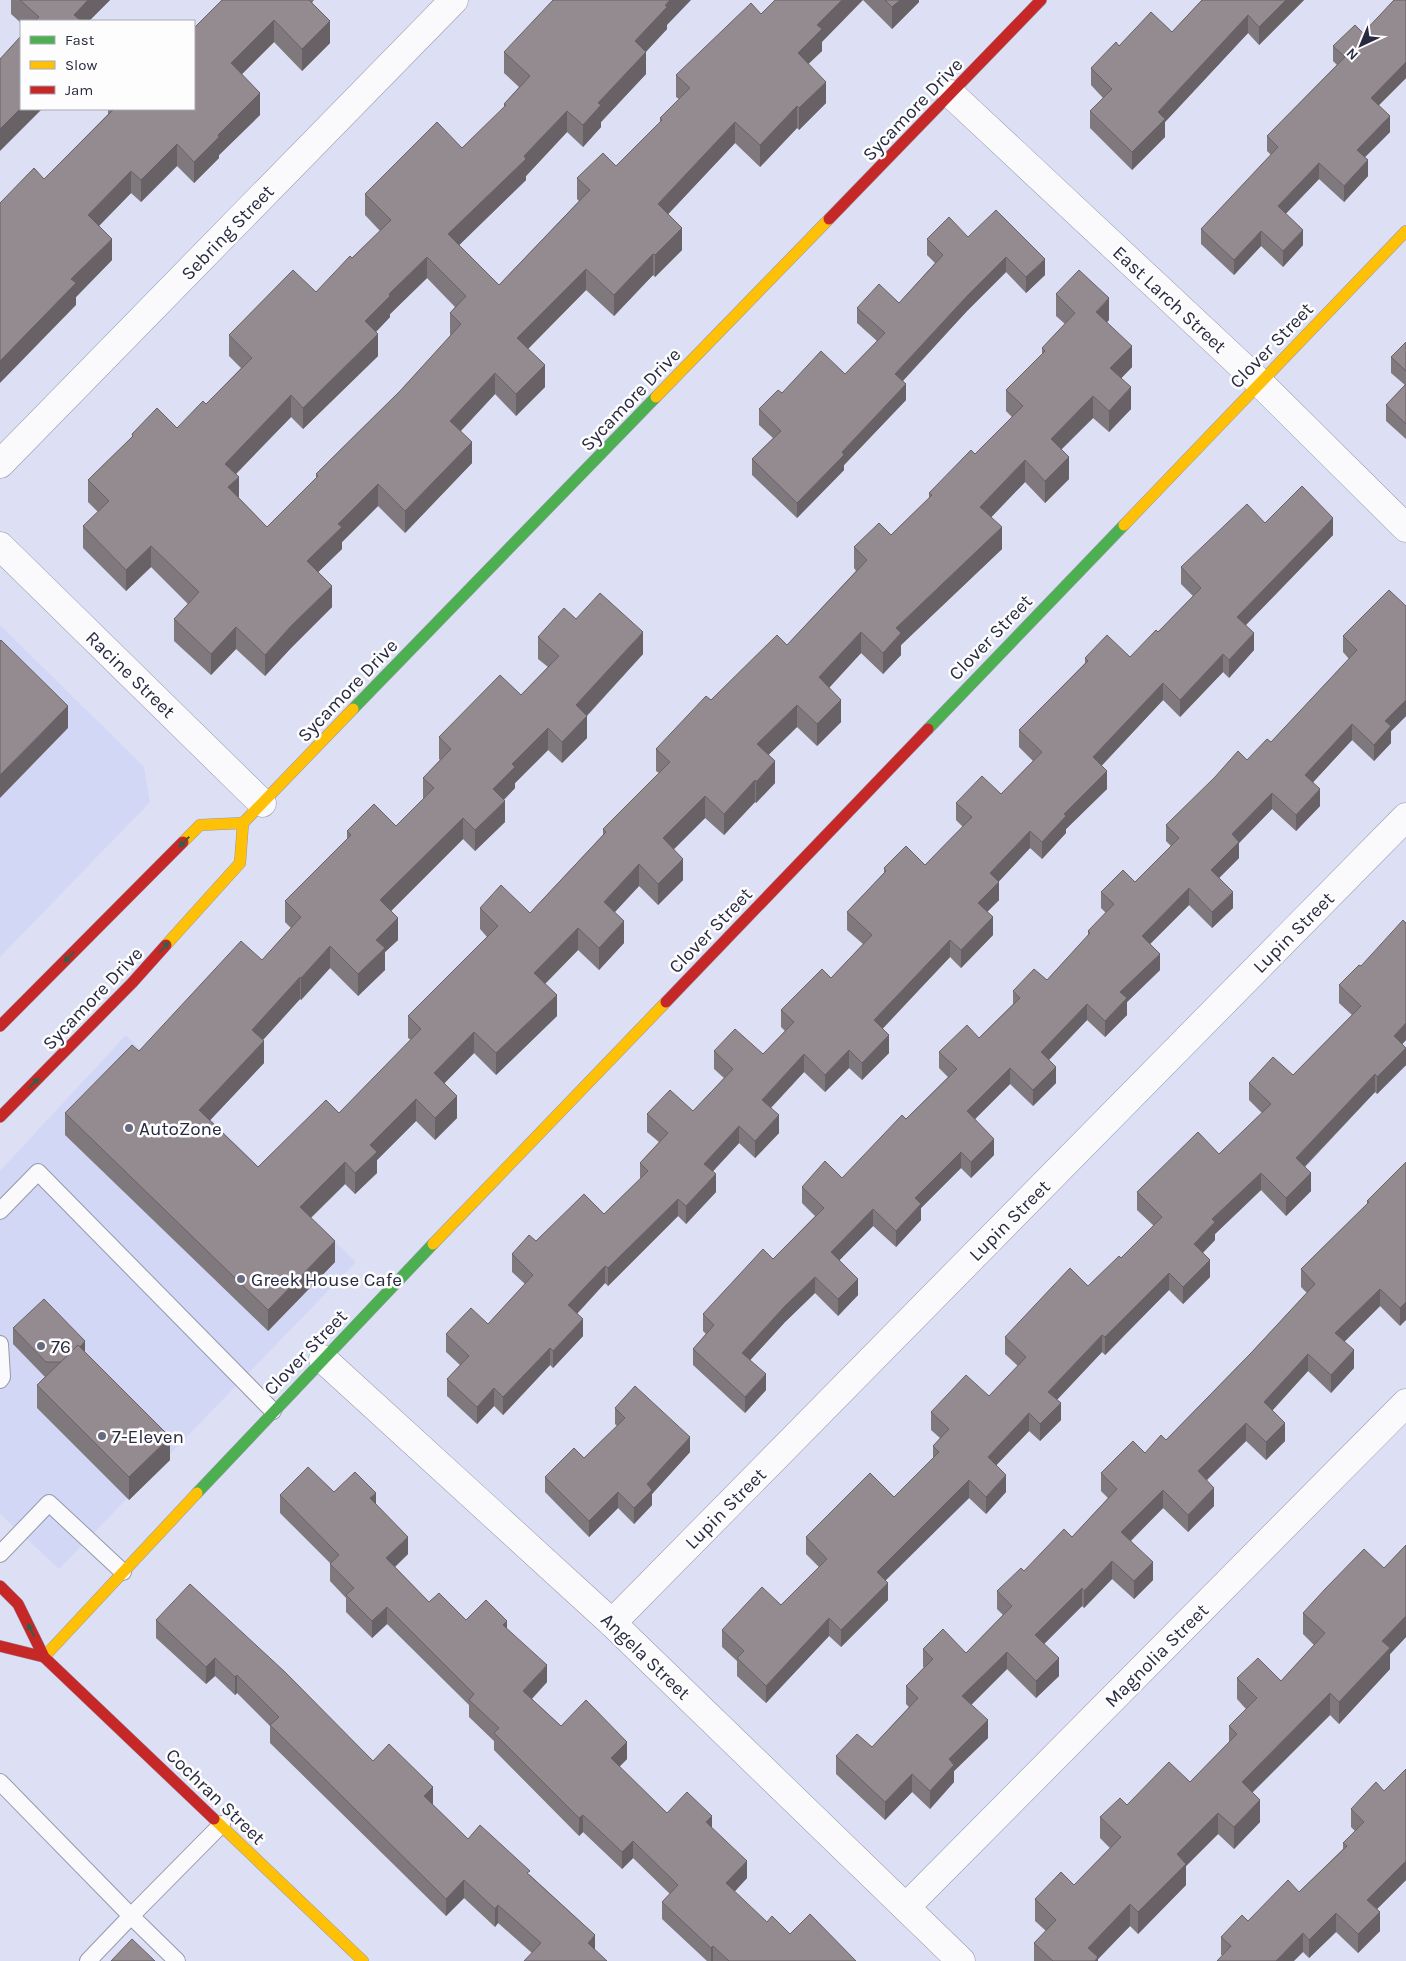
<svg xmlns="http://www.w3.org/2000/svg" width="1406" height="1961" viewBox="0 0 1406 1961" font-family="Karla,sans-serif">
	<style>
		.built { fill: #d3d7f6 }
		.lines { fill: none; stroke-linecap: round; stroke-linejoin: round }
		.lane-casing { stroke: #9698ab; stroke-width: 18 }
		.street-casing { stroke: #9698ab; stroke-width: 29 }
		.fast-casing { stroke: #9698ab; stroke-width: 12 }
		.slow-casing { stroke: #9698ab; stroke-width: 12 }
		.jam-casing { stroke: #9698ab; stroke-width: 12 }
		.lane { stroke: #fafafd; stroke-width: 16 }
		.street { stroke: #fafafd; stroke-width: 28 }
		.fast { stroke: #4caf50; stroke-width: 11 }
		.slow { stroke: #ffc107; stroke-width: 11 }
		.jam { stroke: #c62828; stroke-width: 11 }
		.wall { fill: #7f787c; fill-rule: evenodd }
		.shaded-wall { fill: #686165 }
		.building { fill: #948b90; stroke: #686165; fill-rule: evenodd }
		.oneway { fill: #365f47 }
		.poi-dot { fill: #676a80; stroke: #fdfdfd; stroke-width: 2 }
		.labels { text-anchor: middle; stroke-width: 5; stroke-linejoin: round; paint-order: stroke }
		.street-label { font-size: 19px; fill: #282a41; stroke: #fdfdfd }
		.poi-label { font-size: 19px; fill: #282a41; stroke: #fdfdfd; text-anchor: start }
	</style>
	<rect width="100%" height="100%" fill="#dde0f4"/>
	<!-- built -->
	<g class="built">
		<path d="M0,625L144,767L150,802L0,957Z"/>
		<path d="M126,1035L356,1262L59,1569L0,1514V1171Z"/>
	</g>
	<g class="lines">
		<defs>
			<g id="lane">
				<path d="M0,1211L38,1172L273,1411"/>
				<path d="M0,1344L2,1377L0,1380"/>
				<path d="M0,1554L49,1503L123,1572"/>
				<path d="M0,1782L131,1916L88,1961"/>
				<path d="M177,1961L131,1916L222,1824"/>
			</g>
			<g id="street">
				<path d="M951,94L1259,382L1406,528"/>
				<path d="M0,464L454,0"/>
				<path d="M0,546L262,803"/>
				<path d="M323,1359L612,1623L961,1961"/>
				<path d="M612,1623L1406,817"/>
				<path d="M906,1907L1406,1403"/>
			</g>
			<g id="fast">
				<path d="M353,709L656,397"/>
				<path d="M928,729L1124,525"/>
				<path d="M197,1493L433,1244"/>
			</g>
			<g id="slow">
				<path d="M656,397L829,219"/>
				<path d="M1124,525L1406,231"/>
				<path d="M183,842L200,825L243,823"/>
				<path d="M166,945L240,863L243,823L353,709"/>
				<path d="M433,1244L666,1002"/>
				<path d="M44,1657L197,1493"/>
				<path d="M214,1819L363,1961"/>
			</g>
			<g id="jam">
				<path d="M829,219L1041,0"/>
				<path d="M666,1002L928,729"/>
				<path d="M0,1026L183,842"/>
				<path d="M0,1117L132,983L166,945"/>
				<path d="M0,1586L18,1604L44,1657L214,1819"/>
				<path d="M0,1646L44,1657"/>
			</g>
		</defs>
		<!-- lane casing -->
		<use href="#lane" class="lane-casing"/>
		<!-- street casing -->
		<use href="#street" class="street-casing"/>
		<!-- fast casing -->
		<use href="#fast" class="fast-casing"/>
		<!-- slow casing -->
		<use href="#slow" class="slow-casing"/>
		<!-- jam casing -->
		<use href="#jam" class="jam-casing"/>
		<!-- lane -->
		<use href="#lane" class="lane"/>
		<!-- street -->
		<use href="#street" class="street"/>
		<!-- fast -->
		<use href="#fast" class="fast"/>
		<!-- slow -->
		<use href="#slow" class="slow"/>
		<!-- jam -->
		<use href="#jam" class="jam"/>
	</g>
	<!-- wall -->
	<g class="wall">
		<path d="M11,0H110L89,21H21V23L11,14Z"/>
		<path d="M222,0H314L312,3L330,43L302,71L274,42L242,74L260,115L219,155V158L194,183L177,166L141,202L131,193L99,226L112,260L76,297V305L44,179L108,114V110L107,109H194Z"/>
		<path d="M863,0H919V2L892,29Z"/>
		<path d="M1202,0H1304L1259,45L1248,33L1165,122V137L1132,170L1090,128V111L1103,98L1091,85V68L1119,46L1172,32Z"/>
		<path d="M761,14L822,42V51L808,64L826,103L799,130L797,128L760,167L735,143L668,214L682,250L655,277L653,275L614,316L586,290L528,349L545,387L516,416L495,394L461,431L472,463L405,533L378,506L342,542V549L318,572L332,607L291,648L265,676L236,649L211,675L174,641V619L188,604L151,567L126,591L83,548V526L98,512L88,502V480L132,437V434L177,428L206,404L241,368L229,356V335L316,292L352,258L380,231L365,215V194L462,148L504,108V104L519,87L504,73V52L667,25V29L646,52V74L601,122V127L583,147L567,132L526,176V180L459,245L499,285L579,201L577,199V178L616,166L660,122V118L679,99L676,97V75ZM427,278L455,307L450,313V334L451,336L400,391L316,474V478L267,527L239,498L236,474L291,417L303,429L378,356L376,332L390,317V314Z"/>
		<path d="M1333,46L1406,78L1379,105L1390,132L1365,157L1368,176L1344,202L1319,179L1285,214L1303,245L1283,267L1261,246L1234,275L1201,244V229L1271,155L1267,151V136L1337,65L1333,61Z"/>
		<path d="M968,237L1045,275L1026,293L1006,272L967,311L903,381L906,400L844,465V470L797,518L752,475V459L773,438L759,425V409L782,393L845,374L877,341L857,323V308L899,303L935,263L927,255V239Z"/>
		<path d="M1056,294L1109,320L1107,322L1132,367L1121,378L1131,409L1109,432L1093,418L1061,449L1069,479L1045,503L1025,482L991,517L1002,549L901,645V655L883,674L861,653L829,687L841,722L817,746L797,727L768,755L775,783L756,803L755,802L724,835L705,818L674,849L683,880L658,905L639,886L614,912L624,943L599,970L578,950L545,984L557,1016L496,1075L474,1053L444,1083L457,1118L435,1140L416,1121L377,1160V1173L355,1194L345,1184L311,1218L335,1262L268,1331L65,1135V1113L139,1051L262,960L291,928L285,922V901L347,839V831L396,826L423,799V778L440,760L439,759V737L521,695L548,667L538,659V637L576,619L643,654L587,716V738L562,763L548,750L515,783V788L504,800L505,822L475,851L463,839L391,911L398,940L385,952V970L358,996L330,968L301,1000L300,999L263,1040L264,1063L210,1120L258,1167L339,1113L411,1040L408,1038V1016L487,937L480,929V908L530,913L603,835V829L659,773L656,771V749L711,700L787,645L856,571L854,568V547L891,535L929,498V493L975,454L1012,417L1006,411V390L1042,354V348L1065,324L1056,316Z"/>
		<path d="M1406,342V439L1386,421V405L1405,385L1391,373V357Z"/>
		<path d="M1265,523L1333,535L1246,625L1254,650L1229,678L1223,672L1180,717L1163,700L1101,766L1107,789L1066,829V833L1042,859L1030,848L998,882L999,900L987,912L993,935L961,968L950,957L882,1028L889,1053L862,1080L849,1068L825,1092L804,1072L771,1108L779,1133L755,1158L739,1143L713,1171L716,1192L686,1224L678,1216L608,1286L605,1283L577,1314L583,1336L553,1368L550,1365L503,1415L494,1406L477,1424L447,1396V1379L460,1365L446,1352V1334L488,1324L525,1284L512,1272V1254L536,1241L604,1214L640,1179V1163L659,1142L647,1132V1114L693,1111L724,1078L714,1069V1051L763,1054L785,1031L781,1027V1010L831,978L863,944L847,930V912L884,873V868L925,865L963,827L956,820V803L1001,794L1033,761L1019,747V730L1085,663V658L1130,657L1158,632L1193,596L1181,584V567Z"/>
		<path d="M1406,606V716L1391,731V743L1374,761L1352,740L1313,782L1320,806L1296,831L1272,809L1239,843V858L1219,878L1233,908L1212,928L1189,905L1150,944L1160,970L1127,1002V1015L1105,1037L1087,1020L1049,1060L1056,1083L1033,1106L1010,1084L975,1119L994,1155L971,1178L961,1168L921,1208V1220L896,1247L873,1226L839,1260L858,1295L838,1316L815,1293L785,1322L750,1360L766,1390L745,1413L693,1365V1349L706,1334L703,1331V1314L773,1259L815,1216L802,1203V1187L842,1178L906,1119L948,1077L939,1068V1052L979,1038L1013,1004V991L1047,980L1088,936V931L1106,913L1101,908V892L1135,882L1171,846L1166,841V825L1247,760L1271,742L1349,659L1343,652V636Z"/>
		<path d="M1406,923V1040L1402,1044L1406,1065L1377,1094L1375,1092L1305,1167L1311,1191L1286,1216L1261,1190L1215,1234V1240L1203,1253L1210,1277L1183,1304L1169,1290L1105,1355L1102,1352L1057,1400L1061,1420L1040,1441L1029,1431L996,1465L1006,1492L986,1514L969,1498L885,1580L888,1600L841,1647L829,1636L766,1703L737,1676V1661L722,1647V1630L781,1605L819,1567L806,1554V1537L894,1497L933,1459V1446L940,1438L931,1430V1412L989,1396L1018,1366L1005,1354V1337L1088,1286L1121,1258L1154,1226L1137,1210V1192L1219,1154L1262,1113L1249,1100V1083L1293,1075L1352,1015L1339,1003V985L1361,966Z"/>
		<path d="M1406,1162L1400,1326L1380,1306L1344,1342L1354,1368L1331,1393L1308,1371L1272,1410L1285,1441L1266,1460L1246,1441L1206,1480L1214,1506L1188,1532L1163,1508L1131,1541L1153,1580L1134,1599L1112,1579L1084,1608L1082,1606L1044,1644L1059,1676L1036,1698L1007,1669L971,1705L988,1738L954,1771V1782L930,1809L912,1792L885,1820L836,1774V1756L872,1747L909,1707L906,1704V1686L924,1667H923V1649L966,1653L1003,1615L997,1609V1591L1072,1537L1108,1498L1101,1491V1473L1145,1453L1166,1440L1251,1353L1307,1293L1301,1287V1269L1367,1204V1201Z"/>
		<path d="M13,1328L85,1352L170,1460L129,1500L37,1408V1385L45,1377L13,1344Z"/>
		<path d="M615,1408L690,1452L652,1494V1505L634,1524L618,1508L589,1537L545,1492V1477L584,1458L617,1426L615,1424Z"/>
		<path d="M334,1492L376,1504L408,1554L395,1567L429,1602L466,1620L507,1629L547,1682L532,1699L561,1726L627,1759L619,1767L667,1813L712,1828L747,1878L734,1892L767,1922L790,1934L856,1961H707L662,1919V1902L670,1894L633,1858L622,1869L583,1832L579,1836L494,1750V1741L469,1717V1705L387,1624L372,1638L346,1612V1598L330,1581V1563L280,1513V1495Z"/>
		<path d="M1406,1545V1637L1390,1654V1669L1339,1724L1330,1715L1252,1792L1260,1822L1234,1849L1218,1834L1186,1866V1885L1138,1934L1130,1926L1098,1959V1961H1034V1943L1046,1931L1035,1921V1899L1074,1885L1110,1848L1100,1838V1817L1127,1805L1190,1782L1229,1742V1726L1246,1709L1237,1699V1678L1281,1681L1314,1645L1303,1634V1613L1384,1568Z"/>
		<path d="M156,1620L373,1761L433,1805L468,1839L530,1875L595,1935L532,1953L498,1923L495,1927L464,1898L446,1916L270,1743V1726L237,1693L235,1695L215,1676L206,1684L156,1638Z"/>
		<path d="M1406,1769V1880L1377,1909L1380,1931L1358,1953L1336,1932L1309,1958L1303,1952L1221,1955V1937L1248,1921L1299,1892L1343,1849V1843L1355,1831L1351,1827V1809L1384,1791Z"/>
	</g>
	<!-- shaded-wall -->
	<g class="shaded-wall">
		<path d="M88,0H110L89,21H74V15Z"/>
		<path d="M670,0H691L667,25V29L635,63V41Z"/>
		<path d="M842,0H863L822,42V51L798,74V53L817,25Z"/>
		<path d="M900,0H919V2L892,29V7Z"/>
		<path d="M1286,0H1304L1259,45V27Z"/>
		<path d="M1248,15V33L1165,122V137L1132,170V152L1158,112Z"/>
		<path d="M274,20V42L231,85V63Z"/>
		<path d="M330,21V43L302,71V49Z"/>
		<path d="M646,52V74L601,122V127L583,147V125L598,103Z"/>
		<path d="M1406,62V78L1371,113V98Z"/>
		<path d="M826,82V103L799,130V108Z"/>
		<path d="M260,93V115L219,155V158L194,183V162L218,135Z"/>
		<path d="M797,106V128L760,167V145Z"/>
		<path d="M21,108V109H42L0,151V129Z"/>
		<path d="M567,111V132L526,176V180L448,256V234L524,156Z"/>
		<path d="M1390,116V132L1357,165V150Z"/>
		<path d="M735,122V143L658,225V204Z"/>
		<path d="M177,144V166L141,202V180Z"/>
		<path d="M1368,160V176L1344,202V186Z"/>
		<path d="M1319,163V179L1278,222V206Z"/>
		<path d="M131,171V193L88,237V215Z"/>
		<path d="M682,228V250L655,277V255Z"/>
		<path d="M1303,230V245L1283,267V251Z"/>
		<path d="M1261,231V246L1234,275V260Z"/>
		<path d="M112,239V260L76,297V305L0,383V361L71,279Z"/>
		<path d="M653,254V275L614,316V295Z"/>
		<path d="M427,257V278L390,314V317L365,343V321L389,294Z"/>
		<path d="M1006,257V272L967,311L895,389V374L967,296Z"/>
		<path d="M1045,259V275L1026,293V277Z"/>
		<path d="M586,269V290L517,360V338Z"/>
		<path d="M1109,298V320L1096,334V312Z"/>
		<path d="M378,334V356L303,429V408Z"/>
		<path d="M1132,346V367L1110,390V368Z"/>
		<path d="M545,365V387L516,416V394Z"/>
		<path d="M495,373V394L450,442V421Z"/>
		<path d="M906,384V400L844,465V470L797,518V503L842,452Z"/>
		<path d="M1131,387V409L1109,432V411Z"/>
		<path d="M291,395V417L225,485V464Z"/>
		<path d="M1093,396V418L1051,460V439Z"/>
		<path d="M472,442V463L405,533V511Z"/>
		<path d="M1069,457V479L1045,503V481Z"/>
		<path d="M1025,460V482L980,529V507Z"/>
		<path d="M239,477V498L228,487Z"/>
		<path d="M378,484V506L342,542V549L307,583V561L338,524Z"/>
		<path d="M1333,518V535L1237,634V617Z"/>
		<path d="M1002,527V549L901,645V655L883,674V653L896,628Z"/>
		<path d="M151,546V567L126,591V570Z"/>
		<path d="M332,586V607L291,648L265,676V655L291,626Z"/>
		<path d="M236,627V649L211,675V654Z"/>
		<path d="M643,632V654L576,727V705Z"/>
		<path d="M861,632V653L819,699V677Z"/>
		<path d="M1254,633V650L1229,678V660Z"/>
		<path d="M1223,654V672L1180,717V700Z"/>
		<path d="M1163,683V700L1093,775V757Z"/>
		<path d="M841,700V722L817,746V724Z"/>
		<path d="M1406,700V716L1391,731V743L1374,761V745L1385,721Z"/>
		<path d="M797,705V727L757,766V744Z"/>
		<path d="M68,706V728L0,798V775Z"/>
		<path d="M587,716V738L562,763V742Z"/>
		<path d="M1352,724V740L1305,791V775Z"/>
		<path d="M548,728V750L515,783V788L493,810V789L512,764Z"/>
		<path d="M775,761V783L756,803V782Z"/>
		<path d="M1107,771V789L1066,829V833L1042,859V842L1064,814Z"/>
		<path d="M755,780V802L724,835V814Z"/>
		<path d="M1320,789V806L1296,831V815Z"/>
		<path d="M1272,793V809L1239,843V858L1211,886V870L1232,834Z"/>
		<path d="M705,796V818L663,860V838Z"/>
		<path d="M505,801V822L475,851V830Z"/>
		<path d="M463,818V839L380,922V900Z"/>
		<path d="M1030,831V848L990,891V873Z"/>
		<path d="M683,859V880L658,905V884Z"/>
		<path d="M639,864V886L604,924V902Z"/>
		<path d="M999,882V900L978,921V903Z"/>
		<path d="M1189,888V905L1142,952V936Z"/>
		<path d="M1233,892V908L1212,928V912Z"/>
		<path d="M993,917V935L961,968V950Z"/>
		<path d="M398,918V940L385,952V970L358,996V974L376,940Z"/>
		<path d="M624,921V943L599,970V948Z"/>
		<path d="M578,928V950L534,995V973Z"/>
		<path d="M950,940V957L874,1038V1020Z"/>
		<path d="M330,946V968L301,1000V978Z"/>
		<path d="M1160,954V970L1127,1002V1015L1105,1037V1021L1120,992Z"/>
		<path d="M300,977V999L252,1052V1030Z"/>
		<path d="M557,995V1016L496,1075V1053Z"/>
		<path d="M1087,1004V1020L1041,1068V1052Z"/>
		<path d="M1406,1023V1040L1394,1053V1036Z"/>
		<path d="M474,1032V1053L434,1094V1073Z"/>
		<path d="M889,1035V1053L862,1080V1063Z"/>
		<path d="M264,1041V1063L199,1132V1110Z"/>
		<path d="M1406,1048V1065L1377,1094V1077Z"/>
		<path d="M849,1050V1068L825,1092V1075Z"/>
		<path d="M804,1054V1072L762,1117V1100Z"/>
		<path d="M1056,1067V1083L1033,1106V1090Z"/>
		<path d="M1010,1068V1084L967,1127V1111Z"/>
		<path d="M1375,1074V1092L1296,1175V1158Z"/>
		<path d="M457,1096V1118L435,1140V1118Z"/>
		<path d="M416,1099V1121L377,1160V1173L355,1194V1173L370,1145Z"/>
		<path d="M779,1115V1133L755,1158V1141Z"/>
		<path d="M739,1126V1143L704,1181V1164Z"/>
		<path d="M994,1139V1155L971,1178V1162Z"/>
		<path d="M961,1152V1168L921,1208V1220L896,1247V1231L915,1198Z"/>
		<path d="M345,1162V1184L300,1228V1207Z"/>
		<path d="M1261,1173V1190L1215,1234V1240L1194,1261V1244L1212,1219Z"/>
		<path d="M1311,1173V1191L1286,1216V1198Z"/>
		<path d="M716,1174V1192L686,1224V1206Z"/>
		<path d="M678,1199V1216L608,1286V1268Z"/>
		<path d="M873,1209V1226L831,1269V1252Z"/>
		<path d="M335,1241V1262L268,1331V1310Z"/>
		<path d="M1210,1260V1277L1183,1304V1287Z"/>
		<path d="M605,1266V1283L568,1323V1305Z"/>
		<path d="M1169,1273V1290L1105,1355V1337Z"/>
		<path d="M815,1277V1293L785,1322L742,1369V1353L785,1306Z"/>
		<path d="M858,1279V1295L838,1316V1299Z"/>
		<path d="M1380,1289V1306L1335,1351V1333Z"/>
		<path d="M1406,1302V1320L1400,1326V1308Z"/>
		<path d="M583,1319V1336L553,1368V1351Z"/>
		<path d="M1102,1335V1352L1048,1409V1392Z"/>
		<path d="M85,1341V1357L65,1362Z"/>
		<path d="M550,1348V1365L503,1415V1397Z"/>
		<path d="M1354,1350V1368L1331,1393V1375Z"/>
		<path d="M1308,1354V1371L1264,1420V1402Z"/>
		<path d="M766,1374V1390L745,1413V1397Z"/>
		<path d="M494,1388V1406L477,1424V1407Z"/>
		<path d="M1061,1403V1420L1040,1441V1424Z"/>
		<path d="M1029,1413V1431L988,1474V1457Z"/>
		<path d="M1246,1423V1441L1198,1489V1471Z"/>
		<path d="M1285,1423V1441L1266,1460V1442Z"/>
		<path d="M170,1437V1460L129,1500V1477Z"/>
		<path d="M690,1437V1452L652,1494V1505L634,1524V1508L647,1484Z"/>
		<path d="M1006,1475V1492L986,1514V1497Z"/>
		<path d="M969,1480V1498L877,1589V1572Z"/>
		<path d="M1214,1488V1506L1188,1532V1515Z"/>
		<path d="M1163,1490V1508L1121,1550V1532Z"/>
		<path d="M618,1492V1508L589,1537V1521Z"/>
		<path d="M376,1493V1510L370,1498Z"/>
		<path d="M408,1537V1554L386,1575V1558Z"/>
		<path d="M1112,1561V1579L1084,1608V1591Z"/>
		<path d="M1153,1562V1580L1134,1599V1581Z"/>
		<path d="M888,1583V1600L841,1647V1630Z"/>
		<path d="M1082,1588V1606L1035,1653V1635Z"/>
		<path d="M387,1607V1624L372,1638V1621Z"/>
		<path d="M1406,1616V1637L1390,1654V1669L1339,1724V1702L1382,1641Z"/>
		<path d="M829,1618V1636L766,1703V1686Z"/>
		<path d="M507,1621V1638L503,1625Z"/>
		<path d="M1007,1652V1669L962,1714V1696Z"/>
		<path d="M215,1658V1676L206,1684V1667Z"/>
		<path d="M1059,1658V1676L1036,1698V1681Z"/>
		<path d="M547,1665V1682L523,1708V1691Z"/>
		<path d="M237,1675V1693L235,1695V1677Z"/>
		<path d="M1330,1693V1715L1242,1803V1782Z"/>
		<path d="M988,1720V1738L954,1771V1782L930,1809V1791L949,1759Z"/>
		<path d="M627,1742V1759L611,1775V1758Z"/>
		<path d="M912,1774V1792L885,1820V1802Z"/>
		<path d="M433,1787V1805L424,1814V1796Z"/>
		<path d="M1260,1800V1822L1234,1849V1827Z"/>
		<path d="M1218,1813V1834L1186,1866V1885L1138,1934V1912L1177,1854Z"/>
		<path d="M583,1815V1832L579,1836V1818Z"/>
		<path d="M712,1816V1833L706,1822Z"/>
		<path d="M633,1841V1858L622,1869V1852Z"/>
		<path d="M747,1861V1878L726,1901V1883Z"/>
		<path d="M1406,1861V1880L1367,1919V1900Z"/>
		<path d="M464,1880V1898L446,1916V1899Z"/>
		<path d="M1130,1904V1926L1098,1959V1961H1088V1948Z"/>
		<path d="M498,1905V1923L495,1927V1909Z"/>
		<path d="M1380,1912V1931L1358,1953V1934Z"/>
		<path d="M1336,1913V1932L1309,1958V1940Z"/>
		<path d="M1303,1933V1952L1294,1961H1276Z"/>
		<path d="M595,1935V1953L588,1943Z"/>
		<path d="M713,1946V1961H711V1948Z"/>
	</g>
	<!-- building -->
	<g class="building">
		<path d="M20,0H88L74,15L81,21H35L39,17Z"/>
		<path d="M222,0H309L330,21L302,49L274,20L231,63L260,93L218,135L219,137L194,162L177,144L141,180L131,171L88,215L112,239L71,279L76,283L0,361V203L34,168L44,179L114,109H194V28Z"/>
		<path d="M553,0H670L665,5L667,7L635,41L646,52L598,103L601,105L583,125L567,111L524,156L526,159L448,234L499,285L590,190L577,178L603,153L616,166L662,120L660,118L690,88L676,75L751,3L761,14L775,0H842L817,25L822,29L798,53L826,82L799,108L797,106L760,145L735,122L658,204L682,228L655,255L653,254L614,295L586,269L517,338L545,365L516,394L495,373L450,421L472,442L405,511L378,484L338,524L342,527L307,561L332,586L291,626L265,655L236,627L211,654L174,619L199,592L151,546L126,570L83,526L109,501L88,480L133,436L132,434L157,408L177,428L203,401L206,404L252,358L229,335L293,270L316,292L350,256L352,258L391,220L365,194L437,122L462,148L506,105L504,104L530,76L504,52ZM427,257L466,296L450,313L461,324L400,391L316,474L318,476L267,527L228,487L239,477L225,464L291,395L303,408L378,334L365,321L390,296L389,294Z"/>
		<path d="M885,0H900L892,7Z"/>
		<path d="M1202,0H1286L1259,27L1248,15L1158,112L1165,119L1132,152L1090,111L1112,89L1091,68L1116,42L1119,46L1151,12L1172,32Z"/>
		<path d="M1394,0H1406V62L1371,98L1390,116L1357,150L1368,160L1344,186L1319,163L1278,206L1303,230L1283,251L1261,231L1234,260L1201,229L1278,147L1267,136L1345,57L1333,46L1355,25L1363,33Z"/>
		<path d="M21,36V108L0,129V59Z"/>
		<path d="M996,210L1045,259L1026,277L1006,257L967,296L895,374L906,384L842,452L844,455L797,503L752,459L781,431L759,409L778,390L782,393L821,351L845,374L885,333L857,308L879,284L899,303L943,255L927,239L949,217L968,237Z"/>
		<path d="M1079,270L1109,298L1096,312L1132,346L1110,368L1131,387L1109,411L1093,396L1051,439L1069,457L1045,481L1025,460L980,507L1002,527L896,628L901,633L883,653L861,632L819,677L841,700L817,724L797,705L757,744L775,761L756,782L755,780L724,814L705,796L663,838L683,859L658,884L639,864L604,902L624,921L599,948L578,928L534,973L557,995L496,1053L474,1032L434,1073L457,1096L435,1118L416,1099L370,1145L377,1152L355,1173L345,1162L300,1207L335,1241L268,1310L65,1113L132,1045L139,1051L241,941L262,960L301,917L285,901L351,835L347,831L374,804L396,826L434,788L423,778L451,749L439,737L500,675L521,695L559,656L538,637L564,608L576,619L600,593L643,632L576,705L587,716L562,742L548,728L512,764L515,767L493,789L505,801L475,830L463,818L380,900L398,918L376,940L385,948L358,974L330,946L301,978L300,977L252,1030L264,1041L199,1110L258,1167L326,1100L339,1113L421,1029L408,1016L498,926L480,908L501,885L530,913L606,832L603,829L670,762L656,749L706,696L711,700L777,635L787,645L867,560L854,547L879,523L891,535L932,495L929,493L971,450L975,454L1023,406L1006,390L1045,351L1042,348L1075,313L1056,294Z"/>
		<path d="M1406,342V371L1391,357Z"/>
		<path d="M1406,384V424L1386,405Z"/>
		<path d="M1302,486L1333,518L1237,617L1254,633L1229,660L1223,654L1180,700L1163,683L1093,757L1107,771L1064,814L1066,816L1042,842L1030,831L990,873L999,882L978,903L993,917L961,950L950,940L874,1020L889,1035L862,1063L849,1050L825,1075L804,1054L762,1100L779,1115L755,1141L739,1126L704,1164L716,1174L686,1206L678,1199L608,1268L605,1266L568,1305L583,1319L553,1351L550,1348L503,1397L494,1388L477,1407L447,1379L469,1356L446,1334L471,1308L488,1324L533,1275L512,1254L529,1235L536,1241L584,1194L604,1214L648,1171L640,1163L668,1133L647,1114L670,1090L693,1111L733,1069L714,1051L735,1029L763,1054L794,1022L781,1010L822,969L831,978L872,935L847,912L886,871L884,868L906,846L925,865L972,817L956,803L982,776L1001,794L1042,752L1019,730L1088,661L1085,658L1107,635L1130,657L1156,630L1158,632L1201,588L1181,567L1247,504L1265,523Z"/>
		<path d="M1389,590L1406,606V700L1385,721L1391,726L1374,745L1352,724L1305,775L1320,789L1296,815L1272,793L1232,834L1239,842L1211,870L1233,892L1212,912L1189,888L1142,936L1160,954L1120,992L1127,998L1105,1021L1087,1004L1041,1052L1056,1067L1033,1090L1010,1068L967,1111L994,1139L971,1162L961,1152L915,1198L921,1204L896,1231L873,1209L831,1252L858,1279L838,1299L815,1277L785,1306L742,1353L766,1374L745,1397L693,1349L714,1325L703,1314L763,1249L773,1259L824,1208L802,1187L825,1161L842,1178L902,1115L906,1119L957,1069L939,1052L967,1025L979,1038L1020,998L1013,991L1034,969L1047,980L1090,933L1088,931L1114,904L1101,892L1123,870L1135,882L1179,838L1166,825L1215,777L1238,751L1247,760L1267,739L1271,742L1357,650L1343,636Z"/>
		<path d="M1,640L68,706L0,775V641Z"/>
		<path d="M1403,920L1406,923V1023L1394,1036L1406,1048L1377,1077L1375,1074L1296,1158L1311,1173L1286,1198L1261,1173L1212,1219L1215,1222L1194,1244L1210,1260L1183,1287L1169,1273L1105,1337L1102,1335L1048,1392L1061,1403L1040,1424L1029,1413L988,1457L1006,1475L986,1497L969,1480L877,1572L888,1583L841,1630L829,1618L766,1686L737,1658L744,1651L722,1630L762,1587L781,1605L827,1559L806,1537L870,1473L894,1497L939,1452L933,1446L949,1429L931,1412L966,1375L989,1396L1026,1357L1005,1337L1070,1268L1088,1286L1119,1256L1121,1258L1162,1217L1137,1192L1198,1132L1219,1154L1271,1104L1249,1083L1273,1057L1293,1075L1361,1006L1339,985L1359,965L1361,966Z"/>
		<path d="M1406,1162V1302L1400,1308L1380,1289L1335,1333L1354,1350L1331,1375L1308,1354L1264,1402L1285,1423L1266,1442L1246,1423L1198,1471L1214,1488L1188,1515L1163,1490L1121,1532L1153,1562L1134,1581L1112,1561L1084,1591L1082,1588L1035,1635L1059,1658L1036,1681L1007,1652L962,1696L988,1720L949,1759L954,1765L930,1791L912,1774L885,1802L836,1756L857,1734L872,1747L918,1698L906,1686L933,1659L923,1649L943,1629L966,1653L1012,1606L997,1591L1021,1568L1024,1571L1064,1529L1072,1537L1117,1489L1101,1473L1133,1441L1145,1453L1161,1435L1166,1440L1251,1353L1315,1284L1301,1269L1369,1202L1367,1201Z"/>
		<path d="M44,1299L85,1341L80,1347L78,1345L61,1362H46L13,1328Z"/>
		<path d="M78,1345L170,1437L129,1477L37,1385Z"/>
		<path d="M635,1386L690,1437L647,1484L652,1490L634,1508L618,1492L589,1521L545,1477L574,1448L584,1458L625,1418L615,1408Z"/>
		<path d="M308,1467L334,1492L355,1472L376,1493L370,1498L408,1537L386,1558L429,1602L439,1593L466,1620L486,1600L507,1621L503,1625L547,1665L523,1691L561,1726L586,1700L627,1742L611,1758L667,1813L687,1792L712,1816L706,1822L747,1861L726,1883L767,1922L772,1916L790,1934L810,1914L856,1961H729L713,1946L711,1948L662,1902L678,1885L633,1841L622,1852L583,1815L579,1818L494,1733L499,1728L469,1700L474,1694L387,1607L372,1621L346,1595L354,1588L330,1564L339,1555L280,1495Z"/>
		<path d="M1406,1545V1616L1382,1641L1390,1648L1339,1702L1330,1693L1242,1782L1260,1800L1234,1827L1218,1813L1177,1854L1186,1864L1138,1912L1130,1904L1088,1948L1098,1957L1095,1961H1053L1034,1943L1056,1920L1035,1899L1061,1872L1074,1885L1121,1837L1100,1817L1120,1798L1127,1805L1169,1762L1190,1782L1237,1734L1229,1726L1257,1698L1237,1678L1258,1658L1281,1681L1325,1633L1303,1613L1326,1588L1364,1549L1384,1568Z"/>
		<path d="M190,1584L285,1672L373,1761L389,1744L433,1787L424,1796L468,1839L480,1825L530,1871L527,1873L595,1935L588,1943L607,1961H524L541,1943L498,1905L495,1909L464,1880L446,1899L270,1725L279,1717L237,1675L235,1677L215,1658L206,1667L156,1620Z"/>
		<path d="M1406,1769V1861L1367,1900L1380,1912L1358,1934L1336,1913L1309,1940L1303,1933L1276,1961H1217L1231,1946L1221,1937L1242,1915L1248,1921L1288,1880L1299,1892L1347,1846L1343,1843L1364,1822L1351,1809L1376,1782L1384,1791Z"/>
		<path d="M132,1939L155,1961H111Z"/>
	</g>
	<!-- one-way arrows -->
	<defs><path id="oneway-solid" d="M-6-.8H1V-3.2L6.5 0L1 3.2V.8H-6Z" transform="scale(1.25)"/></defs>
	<g class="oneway">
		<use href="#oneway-solid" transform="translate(184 842) rotate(135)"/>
		<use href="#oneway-solid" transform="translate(164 947) rotate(-48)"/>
		<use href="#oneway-solid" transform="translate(69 957) rotate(135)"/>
		<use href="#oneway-solid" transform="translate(34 1083) rotate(-46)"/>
		<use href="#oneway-solid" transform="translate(31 1630) rotate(-116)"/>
	</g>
	<!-- markers -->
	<g class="poi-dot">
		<circle cx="129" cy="1128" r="5"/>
		<circle cx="241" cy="1279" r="5"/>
		<circle cx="41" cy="1346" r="5"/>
		<circle cx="102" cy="1436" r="5"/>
	</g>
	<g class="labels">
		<!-- street labels -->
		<g class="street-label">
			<text transform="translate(912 109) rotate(-46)" y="7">Sycamore Drive</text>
			<text transform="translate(227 232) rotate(-46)" y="7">Sebring Street</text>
			<text transform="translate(1170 299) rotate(43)" y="7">East Larch Street</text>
			<text transform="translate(1271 345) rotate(-46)" y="7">Clover Street</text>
			<text transform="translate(630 399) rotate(-46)" y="7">Sycamore Drive</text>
			<text transform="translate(990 637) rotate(-46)" y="7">Clover Street</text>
			<text transform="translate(131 674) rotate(44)" y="7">Racine Street</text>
			<text transform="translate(347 690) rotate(-46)" y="7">Sycamore Drive</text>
			<text transform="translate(710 930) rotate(-46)" y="7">Clover Street</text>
			<text transform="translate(1293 932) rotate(-45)" y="7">Lupin Street</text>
			<text transform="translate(92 998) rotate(-46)" y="7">Sycamore Drive</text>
			<text transform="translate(1009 1220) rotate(-45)" y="7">Lupin Street</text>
			<text transform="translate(305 1352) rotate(-46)" y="7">Clover Street</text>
			<text transform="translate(725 1508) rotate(-45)" y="7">Lupin Street</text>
			<text transform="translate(1156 1655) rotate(-45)" y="7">Magnolia Street</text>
			<text transform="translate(646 1656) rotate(44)" y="7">Angela Street</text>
			<text transform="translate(216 1796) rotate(44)" y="7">Cochran Street</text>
		</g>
		<!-- poi labels -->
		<g class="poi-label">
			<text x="139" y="1135">AutoZone</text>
			<text x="251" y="1286">Greek House Cafe</text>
			<text x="51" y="1353">76</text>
			<text x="112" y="1443">7-Eleven</text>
		</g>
	</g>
	<!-- legend -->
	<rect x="20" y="20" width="175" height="90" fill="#fdfdfd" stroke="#a8a9b2"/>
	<rect x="30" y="36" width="25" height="8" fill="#4caf50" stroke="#a8a9b2"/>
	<text x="65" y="45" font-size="15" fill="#282a41">Fast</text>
	<rect x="30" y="61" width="25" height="8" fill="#ffc107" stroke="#a8a9b2"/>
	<text x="65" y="70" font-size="15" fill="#282a41">Slow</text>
	<rect x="30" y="86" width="25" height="8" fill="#c62828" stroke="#a8a9b2"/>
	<text x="65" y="95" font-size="15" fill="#282a41">Jam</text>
	<!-- north arrow -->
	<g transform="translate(1361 45) rotate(224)" stroke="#fdfdfd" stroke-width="4" paint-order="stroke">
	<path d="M0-4L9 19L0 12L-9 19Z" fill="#282a41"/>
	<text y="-8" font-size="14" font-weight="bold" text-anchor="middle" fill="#282a41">N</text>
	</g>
</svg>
